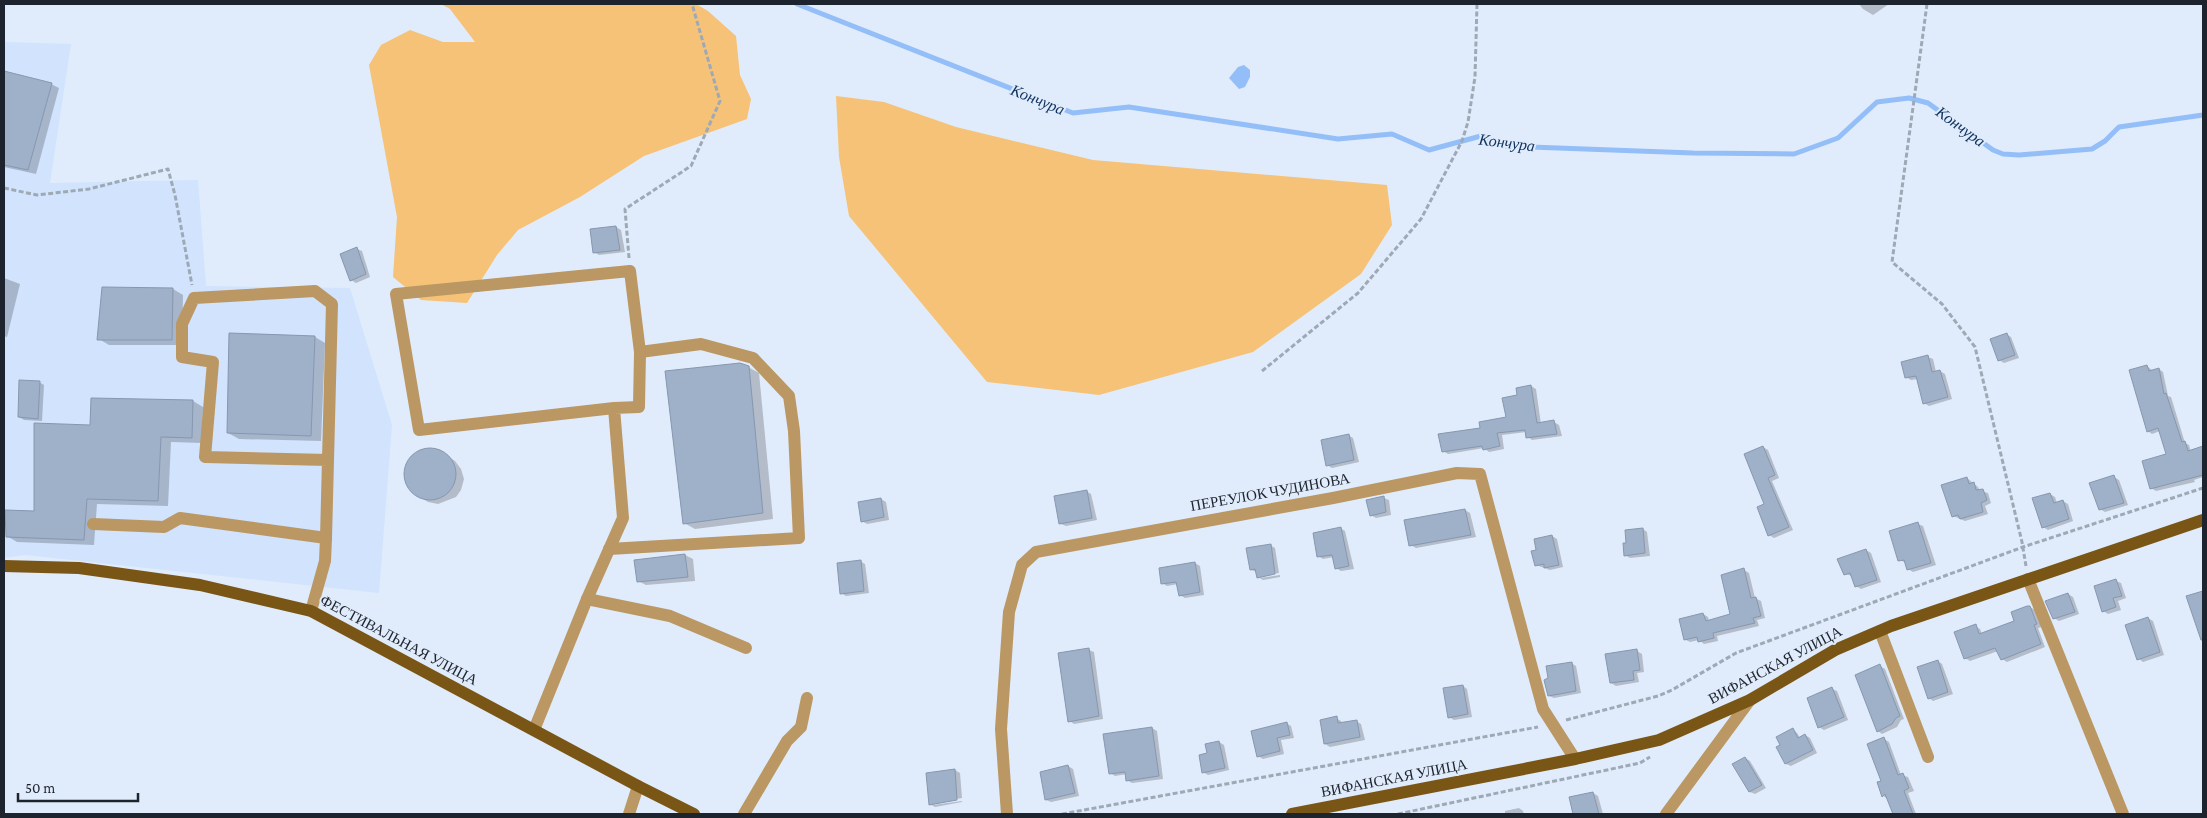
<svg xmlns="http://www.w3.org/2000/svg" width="2207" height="818" viewBox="0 0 2207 818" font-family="'Crimson Pro',serif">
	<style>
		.built { fill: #d1e3fd }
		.green { fill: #f5c277 }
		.water { fill: #94bef8 }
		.shadow { fill: #0003 }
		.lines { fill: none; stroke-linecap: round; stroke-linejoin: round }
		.stream { stroke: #94bef8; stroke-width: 5 }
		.building { fill: #9fb0c9; stroke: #8697af }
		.path { stroke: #9ea9b6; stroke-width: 3; stroke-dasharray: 5 2.5; stroke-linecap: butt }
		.minor { stroke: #ba9763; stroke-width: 12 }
		.major { stroke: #7a5616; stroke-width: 12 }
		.labels { text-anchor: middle; stroke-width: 4; stroke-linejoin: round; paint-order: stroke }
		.street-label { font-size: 15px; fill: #1d242d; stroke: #e0ecfb }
		.water-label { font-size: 16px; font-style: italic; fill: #10325f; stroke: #e0ecfb }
	</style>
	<rect width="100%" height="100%" fill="#e0ecfb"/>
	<!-- built -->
	<path class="built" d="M4,42L71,44L50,183L198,180L206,286L350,288L392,425L379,593L25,555L4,558Z"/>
	<!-- green -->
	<g class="green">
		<path d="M441,4H696L708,11L736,36L740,75L751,99L747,119L644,156L580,197L518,230L497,255L467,303L421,300L393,277L397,217L369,65L381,45L410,30L443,42H475L450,9Z"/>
		<path d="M836,96L884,102L956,127L1093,160L1387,185L1392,225L1361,274L1253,352L1099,395L987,382L849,216L839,157Z"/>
	</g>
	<!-- water -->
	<path class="water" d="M1244,65L1250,70V77L1245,87L1239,89L1229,78L1238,67Z"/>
	<!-- shadow -->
	<g class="shadow">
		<path d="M1859,4H1889L1873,15L1863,9Z"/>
		<path d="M5,73L51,84L59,88L36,174L4,167Z"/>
		<path d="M616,227L621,230L625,252L599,255L594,252Z"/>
		<path d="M357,249L362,251L370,277L356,283L351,280Z"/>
		<path d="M4,278L20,284L7,337L4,336Z"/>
		<path d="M103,289H173L183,295L182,345H109L99,339Z"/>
		<path d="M2006,334L2011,337L2019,358L2004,363L1999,360Z"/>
		<path d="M315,337L325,343L321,441L239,439L228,433Z"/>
		<path d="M1928,357L1933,359L1936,372L1940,371L1945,374L1952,399L1929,406L1924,403L1918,379L1911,380L1906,377Z"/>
		<path d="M2147,366L2153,371L2159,369L2163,372L2168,396L2171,397L2185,443L2189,445L2191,452L2203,448V477L2194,480L2195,482L2156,491L2151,488L2168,455L2160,431L2152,434L2148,431Z"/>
		<path d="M748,367L759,373L773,519L695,529L684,523Z"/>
		<path d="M39,382L44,385L42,421L24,420L19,417Z"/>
		<path d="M1531,386L1536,389L1541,424L1554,422L1559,425L1562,436L1532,440L1528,437L1526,432L1502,435L1504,449L1489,452L1484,448L1448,454L1443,451L1481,429L1507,418L1518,396L1517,389Z"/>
		<path d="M92,400L193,401L203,407L202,443L171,442L168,506L97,504L94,545L17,542L7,536L35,512L91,426Z"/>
		<path d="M1348,435L1353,438L1359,462L1332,468L1327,465Z"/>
		<path d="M1763,447L1768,450L1779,478L1772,481L1793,530L1774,538L1769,535L1765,505Z"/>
		<path d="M438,450L455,461L461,469L464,479L461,490L456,497L438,504L428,502L420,497L407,484L404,475L407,466L420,451Z"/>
		<path d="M2114,477L2119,480L2128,505L2105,512L2100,509Z"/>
		<path d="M1967,478L1978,487L1980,491L1988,493L1991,503L1985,506L1988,514L1965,521L1953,516Z"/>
		<path d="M1086,491L1091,494L1097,520L1066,526L1061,524Z"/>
		<path d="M2050,494L2055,497L2057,503L2063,501L2068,504L2073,521L2048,530L2043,527Z"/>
		<path d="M1384,498L1389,500L1391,515L1376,518L1371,515Z"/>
		<path d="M881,499L886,502L889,520L867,524L862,521Z"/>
		<path d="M1465,510L1470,513L1476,537L1416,548L1411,545Z"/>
		<path d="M1918,524L1923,526L1936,565L1913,572L1908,569L1906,563L1900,560Z"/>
		<path d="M1340,528L1345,531L1354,569L1341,571L1336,568L1334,557L1323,559L1318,556Z"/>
		<path d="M1643,529L1647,532L1650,556L1630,558L1625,555Z"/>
		<path d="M1552,536L1557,539L1563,567L1550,570L1536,565L1538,551L1536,540Z"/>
		<path d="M1270,545L1275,548L1279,573L1260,576V578L1280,575V577L1263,580L1258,577L1257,572L1251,570Z"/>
		<path d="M1866,550L1871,553L1881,582L1861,589L1856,586L1852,576L1845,574Z"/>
		<path d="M685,555L693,559L695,581L646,585L638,581L636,561Z"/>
		<path d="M860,561L865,564L869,593L846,596L841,593Z"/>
		<path d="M1195,563L1200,566L1204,595L1185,598L1180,595L1178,584L1167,586L1162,583Z"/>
		<path d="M1744,570L1749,573L1755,598L1761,601L1765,618L1757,620L1759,626L1717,636L1718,641L1704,644L1699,640L1690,642L1686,640L1703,614L1708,617L1709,621L1732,615Z"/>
		<path d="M2116,581L2121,583L2126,598L2118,601L2121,610L2108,614L2103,611Z"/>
		<path d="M2068,594L2073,597L2079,614L2059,621L2054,618Z"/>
		<path d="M2030,607L2035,610L2042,627L2038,628L2045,647L2007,662L2002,659L1998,651L1970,661L1965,658L1975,626L1980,629L1982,634L2016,622Z"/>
		<path d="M2148,618L2153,621L2164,655L2143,662L2139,659Z"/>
		<path d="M1089,650L1094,652L1103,719L1074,724L1070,721Z"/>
		<path d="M1637,651L1642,654L1644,672L1637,673L1639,682L1616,686L1611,683Z"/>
		<path d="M1938,661L1942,664L1953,694L1933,701L1929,698Z"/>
		<path d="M1571,663L1576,666L1581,693L1554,698L1549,696Z"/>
		<path d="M1880,666L1885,669L1904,719L1901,720L1897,727L1882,734L1878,731Z"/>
		<path d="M1463,686L1467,689L1472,717L1454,720L1449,717Z"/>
		<path d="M1832,689L1837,691L1848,720L1824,730L1819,727Z"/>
		<path d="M1336,718L1341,721L1342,724L1356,721L1361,724L1365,740L1330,747L1325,744Z"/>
		<path d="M1286,723L1291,726L1294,738L1281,740L1284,754L1263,759L1258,756Z"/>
		<path d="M1152,728L1157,731L1163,779L1132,783L1127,780V774L1115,776L1110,773Z"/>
		<path d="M1793,730L1797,733L1800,738L1805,735L1810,738L1817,753L1791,766L1786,764L1781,745Z"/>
		<path d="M1884,739L1889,742L1901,775L1908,777L1914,791L1908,793L1916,814H1894L1888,799L1883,796Z"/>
		<path d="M1219,742L1224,745L1229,770L1208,775L1203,772Z"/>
		<path d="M1745,758L1750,761L1766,788L1755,794L1750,792Z"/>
		<path d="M1068,766L1073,769L1079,796L1051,802L1046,800Z"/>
		<path d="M955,770L960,773L962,798L933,803V805L962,801V802L935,807L930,804Z"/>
		<path d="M1593,793L1598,796L1603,814H1575L1570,798Z"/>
		<path d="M1519,808L1523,811L1524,814H1505V811Z"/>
	</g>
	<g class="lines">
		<!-- stream -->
		<path class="stream" d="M797,4L1073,113L1129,107L1338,139L1392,134L1429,150L1481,136L1506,146L1693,153L1794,154L1838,138L1877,102L1909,98L1928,103L1993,150L2003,154L2019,155L2092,149L2105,141L2119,127L2203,115"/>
	</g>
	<!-- building -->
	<g class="building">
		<path d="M4,71L52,83L28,170L4,165Z"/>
		<path d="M616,226L620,250L593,253L590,229Z"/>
		<path d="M357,247L366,274L350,281L340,254Z"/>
		<path d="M102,287L173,288L172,340H97Z"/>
		<path d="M229,333L315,336L311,436L227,433Z"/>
		<path d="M2007,333L2015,355L1998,361L1990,339Z"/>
		<path d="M1928,355L1932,372L1940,370L1948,397L1923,404L1916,376L1905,378L1901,362Z"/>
		<path d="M740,363L749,366L763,513L683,524L665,371Z"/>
		<path d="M2147,365L2149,371L2159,368L2164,394L2166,393L2182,442L2185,441L2188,451L2203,446V475L2150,489L2142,461L2166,454L2158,428L2147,432L2129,370Z"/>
		<path d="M19,380L40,381L38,419L18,417Z"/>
		<path d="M1531,385L1537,423L1554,420L1557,434L1526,438L1525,430L1497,433L1500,446L1483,450L1482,446L1442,452L1438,434L1480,428L1479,422L1506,417L1502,398L1517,395L1516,388Z"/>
		<path d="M91,398L193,400L192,438L161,437L158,501L87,499L84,540L6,537L5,510L34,511V423L90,425Z"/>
		<path d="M1349,434L1354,460L1326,466L1321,440Z"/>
		<path d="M1763,446L1775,475L1768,478L1789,527L1768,536L1757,507L1764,504L1744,454Z"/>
		<circle cx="430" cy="474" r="26"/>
		<path d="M2114,475L2124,503L2099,510L2089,483Z"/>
		<path d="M1967,477L1969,484L1974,482L1976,490L1983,489L1987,500L1981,503L1983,512L1960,519L1958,515L1952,517L1941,485Z"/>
		<path d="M1087,490L1092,518L1059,524L1054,496Z"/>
		<path d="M2050,493L2054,503L2063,500L2069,519L2042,528L2032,498Z"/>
		<path d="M1384,496L1386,512L1370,516L1366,500Z"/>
		<path d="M881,498L884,517L861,522L858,502Z"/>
		<path d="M1465,509L1471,535L1409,546L1404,520Z"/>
		<path d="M1918,522L1931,563L1907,570L1904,560L1898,561L1889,531Z"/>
		<path d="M1341,527L1349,566L1335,569L1332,555L1317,557L1313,533Z"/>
		<path d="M1643,528L1645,553L1624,556L1623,543H1626L1625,530Z"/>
		<path d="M1552,535L1559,565L1544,568V564L1535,566L1531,551L1536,550L1534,539Z"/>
		<path d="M1271,544L1275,574L1257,578L1255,569L1250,570L1246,548Z"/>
		<path d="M1866,549L1877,580L1855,587L1850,573L1844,575L1837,559Z"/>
		<path d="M685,554L688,577L637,582L634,560Z"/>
		<path d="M861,560L864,591L840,594L837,563Z"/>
		<path d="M1195,562L1200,592L1179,596L1176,582L1161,584L1159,568Z"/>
		<path d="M1744,568L1751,598L1756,597L1761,616L1753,618L1755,623L1713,633L1714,638L1698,642L1697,637L1684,640L1679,619L1703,613L1706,621L1730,614L1721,575Z"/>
		<path d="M2116,579L2122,596L2113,598L2116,607L2102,612L2094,586Z"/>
		<path d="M2203,591V640H2201L2186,596Z"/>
		<path d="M2068,593L2075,612L2053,619L2045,601Z"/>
		<path d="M2027,606H2030L2037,624L2034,625L2041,644L2001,660L1995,648L1964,659L1954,632L1976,624L1979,634L2014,621L2011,612Z"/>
		<path d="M2148,617L2160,652L2137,660L2125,625Z"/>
		<path d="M1089,648L1099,716L1068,722L1058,653Z"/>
		<path d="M1637,649L1640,670L1633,671L1634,680L1610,683L1605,654Z"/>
		<path d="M1938,660L1948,692L1928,699L1917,667Z"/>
		<path d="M1572,662L1576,691L1548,696L1544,680L1548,678L1546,666Z"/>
		<path d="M1880,664L1900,716L1896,718L1892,724L1877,732L1855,675Z"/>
		<path d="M1463,685L1468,714L1448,718L1443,688Z"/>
		<path d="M1832,687L1844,717L1818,728L1807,698Z"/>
		<path d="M1337,716L1338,723L1357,720L1360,737L1324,744L1320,720Z"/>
		<path d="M1287,722L1290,735L1277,738L1280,751L1257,757L1251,731Z"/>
		<path d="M1152,727L1159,776L1126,781L1125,772L1109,774L1103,734Z"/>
		<path d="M1793,728L1798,738L1805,734L1813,750L1785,764L1776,747L1780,745L1776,737Z"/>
		<path d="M1884,737L1898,775L1903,773L1909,788L1904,791L1913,814H1893L1885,794L1882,797L1877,782L1881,781L1867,744Z"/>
		<path d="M1219,741L1225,768L1202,773L1199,755L1207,753L1205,744Z"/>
		<path d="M1745,757L1762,785L1749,792L1732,764Z"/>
		<path d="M1068,765L1075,793L1045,800L1040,772Z"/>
		<path d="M955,769L957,800L929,805L926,773Z"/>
		<path d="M1593,792L1599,814H1573L1569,797Z"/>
	</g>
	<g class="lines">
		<!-- path -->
		<g class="path">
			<path d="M1927,4L1892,262L1942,304L1975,347L2022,542L2026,566"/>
			<path d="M4,188L37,195L89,189L168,169L175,195L192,285"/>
			<path d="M629,258L625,209L691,166L720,101L692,4"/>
			<path d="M1262,371L1358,293L1421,219L1462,141L1468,122L1475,77L1477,4"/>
			<path d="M1566,720L1658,696L1672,690L1736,653L2023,547L2203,488"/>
			<path d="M1062,814L1538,727"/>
			<path d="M1398,814L1640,763L1650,757"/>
		</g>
		<!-- minor -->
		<g class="minor">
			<path d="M93,524L164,527L180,518L326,538"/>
			<path d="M609,549L799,538L794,431L789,396L753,358L701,344L640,352"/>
			<path d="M2028,579L2123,814"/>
			<path d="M587,599L623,518L614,408L419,430L396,294L630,271L640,352L639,407L614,408"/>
			<path d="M311,611L325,561L326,538L332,304L315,291L194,298L182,324V357L213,362L205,457L328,460"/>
			<path d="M1880,631L1928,757"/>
			<path d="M534,730L587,599L670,616L746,648"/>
			<path d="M629,814L638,786"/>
			<path d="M744,814L787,741L801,727L807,698"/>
			<path d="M1007,814L1001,729L1009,612L1022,565L1036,552L1333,498L1457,473L1480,474L1543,709L1575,759"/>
			<path d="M1666,814L1750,700"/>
		</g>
		<!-- major -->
		<g class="major">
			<path d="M4,566L79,568L200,585L311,611L638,786L694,814"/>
			<path d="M1292,814L1575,759L1659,740L1750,700L1835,650L1891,626L2203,520"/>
		</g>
	</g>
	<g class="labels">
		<!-- street labels -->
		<g class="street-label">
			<text transform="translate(1270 492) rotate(-10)" y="5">ПЕРЕУЛОК ЧУДИНОВА</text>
			<text transform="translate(399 640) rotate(28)" y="5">ФЕСТИВАЛЬНАЯ УЛИЦА</text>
			<text transform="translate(1775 665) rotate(-28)" y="5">ВИФАНСКАЯ УЛИЦА</text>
			<text transform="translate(1394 778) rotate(-11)" y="5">ВИФАНСКАЯ УЛИЦА</text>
		</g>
		<!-- water labels -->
		<g class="water-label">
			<text transform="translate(1038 99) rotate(22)" y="6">Кончура</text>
			<text transform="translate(1961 126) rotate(36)" y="6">Кончура</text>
			<text transform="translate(1507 142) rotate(7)" y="6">Кончура</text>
		</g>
	</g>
	<!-- border -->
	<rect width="2207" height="818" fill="none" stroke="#1d242d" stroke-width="10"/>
	<!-- scale -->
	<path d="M18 793v8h120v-8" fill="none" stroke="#1d242d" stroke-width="2.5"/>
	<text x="25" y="793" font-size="15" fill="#1d242d" stroke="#e0ecfb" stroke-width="4" paint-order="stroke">50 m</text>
</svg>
